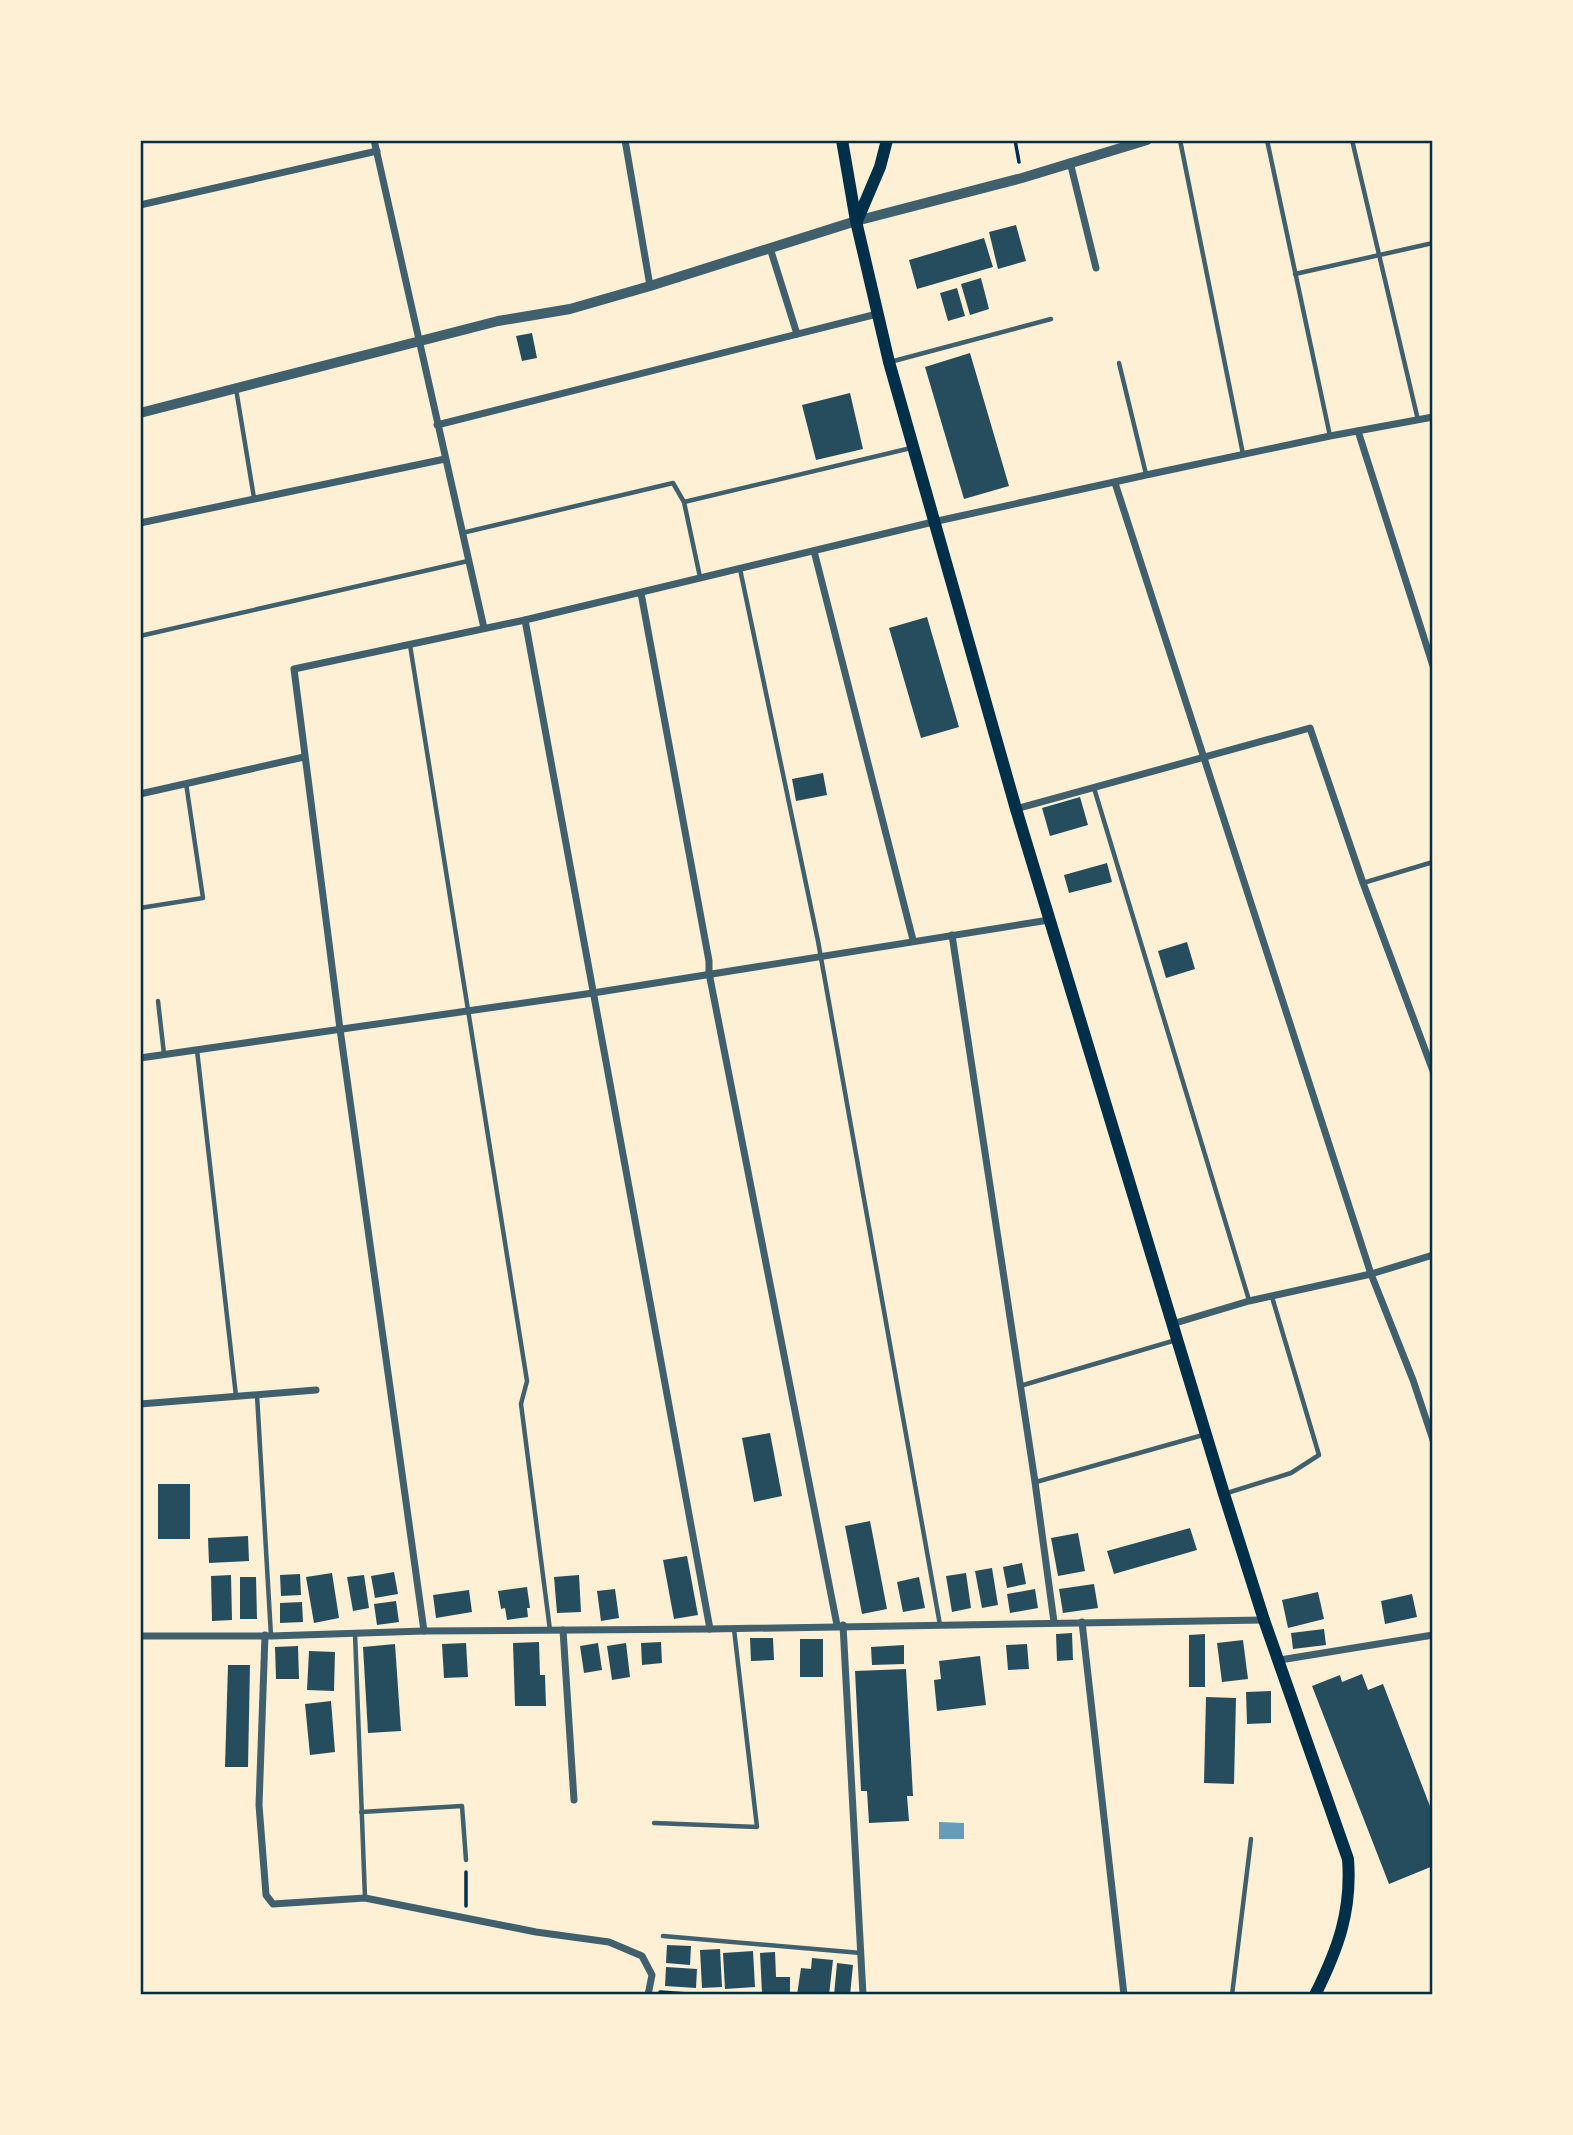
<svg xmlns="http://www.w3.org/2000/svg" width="1573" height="2135" viewBox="0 0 1573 2135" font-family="Arial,sans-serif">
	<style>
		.water { fill: #669bbc }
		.building { fill: #264d5e }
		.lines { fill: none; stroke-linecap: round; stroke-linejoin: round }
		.path { stroke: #003049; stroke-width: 3.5 }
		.service { stroke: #3f606c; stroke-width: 4.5 }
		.minor { stroke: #3f606c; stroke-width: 7 }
		.tertiary { stroke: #3f606c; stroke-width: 10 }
		.secondary { stroke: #003049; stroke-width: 12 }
		.neatline { fill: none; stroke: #003049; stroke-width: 2.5 }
	</style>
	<rect width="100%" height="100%" fill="#fdf0d5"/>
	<!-- water -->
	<path class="water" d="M939,1822L964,1823V1839H939Z"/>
	<!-- building -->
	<g class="building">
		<path d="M1016,225L1026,261L998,269L989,232Z"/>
		<path d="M984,238L993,267L917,289L909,260Z"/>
		<path d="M981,278L989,309L970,315L961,284Z"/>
		<path d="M957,288L965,316L948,321L940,293Z"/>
		<path d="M532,333L537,358L522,361L516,336Z"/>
		<path d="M970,353L1009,486L964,499L925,367Z"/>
		<path d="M850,393L863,449L816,460L802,405Z"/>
		<path d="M927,617L959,727L921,738L889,628Z"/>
		<path d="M823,773L827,795L796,801L792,779Z"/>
		<path d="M1080,797L1088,825L1050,836L1042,808Z"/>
		<path d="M1107,863L1112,882L1069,893L1064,875Z"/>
		<path d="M1187,942L1195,969L1166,978L1158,951Z"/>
		<path d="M770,1433L782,1496L754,1502L742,1438Z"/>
		<rect x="158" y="1484" width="32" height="55"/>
		<path d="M870,1521L887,1609L862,1614L845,1526Z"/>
		<path d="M1190,1528L1197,1550L1114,1574L1107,1551Z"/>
		<path d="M1078,1533L1085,1571L1058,1576L1051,1538Z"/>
		<path d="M248,1536L249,1561L209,1563L208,1538Z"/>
		<path d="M687,1556L698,1615L674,1619L663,1560Z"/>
		<path d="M1022,1563L1026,1584L1007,1588L1003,1567Z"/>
		<path d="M992,1568L998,1605L982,1608L975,1571Z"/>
		<path d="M394,1572L398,1594L375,1598L371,1576Z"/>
		<path d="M332,1573L339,1618L314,1623L306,1577Z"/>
		<path d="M966,1573L971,1608L952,1612L946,1576Z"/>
		<path d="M300,1574L301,1595L281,1596L280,1575Z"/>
		<path d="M231,1575L232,1620L212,1621L211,1576Z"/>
		<path d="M364,1575L369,1608L353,1611L347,1577Z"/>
		<path d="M579,1575L581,1612L557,1613L554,1577Z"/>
		<path d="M240,1577H256L257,1619H240Z"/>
		<path d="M919,1577L925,1608L903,1612L897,1582Z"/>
		<path d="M1094,1584L1098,1608L1063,1613L1059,1589Z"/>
		<path d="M527,1587L530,1608H527L528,1617L507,1620L505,1608L501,1609L498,1591Z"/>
		<path d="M615,1589L619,1618L601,1621L597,1591Z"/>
		<path d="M1035,1589L1038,1608L1010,1613L1007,1594Z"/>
		<path d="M469,1590L472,1612L436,1618L433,1595Z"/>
		<path d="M1318,1592L1324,1619L1288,1628L1282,1600Z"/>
		<path d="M1412,1594L1417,1617L1385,1624L1381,1601Z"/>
		<path d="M396,1601L399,1622L377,1625L374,1604Z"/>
		<path d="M302,1602L303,1622L280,1623V1603Z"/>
		<path d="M1324,1629L1326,1645L1293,1649L1291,1633Z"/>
		<path d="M1072,1633L1073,1660L1057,1661L1056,1634Z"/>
		<path d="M1205,1634V1687H1189V1635Z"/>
		<path d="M750,1638H773L774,1660L751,1661Z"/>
		<rect x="800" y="1639" width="23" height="38"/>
		<path d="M1243,1640L1248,1679L1222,1682L1217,1643Z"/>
		<path d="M539,1642L540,1675H545L546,1706H515L513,1643Z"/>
		<path d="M661,1642L662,1663L642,1665L641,1643Z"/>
		<path d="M466,1643L468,1677L444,1678L442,1644Z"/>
		<path d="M598,1643L602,1670L584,1673L580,1646Z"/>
		<path d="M626,1643L630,1677L612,1680L607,1646Z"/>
		<path d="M395,1644L401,1731L368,1733L363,1647Z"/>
		<path d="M1027,1644L1029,1669L1008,1670L1006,1645Z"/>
		<path d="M904,1645V1664L872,1665L871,1647Z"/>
		<path d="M298,1646L299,1679H276L275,1647Z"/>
		<path d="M309,1651L335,1652L334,1691L307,1690Z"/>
		<path d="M980,1656L986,1705L937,1711L934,1680L941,1679L939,1661Z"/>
		<path d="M228,1665H250L248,1767H225Z"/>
		<path d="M906,1669L913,1796H907L909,1821L869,1823L867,1791H861L855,1671Z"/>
		<path d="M1362,1674L1368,1690L1383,1684L1433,1814V1866L1389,1884L1312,1686L1340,1675L1342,1682Z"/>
		<path d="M1271,1691V1723L1247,1724L1246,1692Z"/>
		<path d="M1206,1697L1236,1698L1234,1784L1204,1783Z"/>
		<path d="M331,1701L335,1752L310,1755L305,1704Z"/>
		<path d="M667,1945L691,1946L690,1965L666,1963Z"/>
		<path d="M720,1949L722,1987L702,1988L700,1950Z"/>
		<path d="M753,1951L755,1987L725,1989L723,1953Z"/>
		<path d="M775,1952L776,1977H790V1992L762,1993L760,1953Z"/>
		<path d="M812,1958L833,1960L829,1995H797L801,1968L811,1969Z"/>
		<path d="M837,1963L853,1965L850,1995H834Z"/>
		<path d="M666,1967L697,1969L696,1988L665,1986Z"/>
	</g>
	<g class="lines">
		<!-- path -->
		<g class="path">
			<path d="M1015,140L1019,162"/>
			<path d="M466,1872V1906"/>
			<path d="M660,1992L703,1995"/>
			<path d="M623,1995L635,1994"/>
		</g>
		<!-- service -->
		<g class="service">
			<path d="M1180,140L1243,454"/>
			<path d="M1267,140L1330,436"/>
			<path d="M1352,140L1418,420"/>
			<path d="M1295,274L1433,243"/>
			<path d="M890,362L1051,319"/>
			<path d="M1119,363L1146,474"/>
			<path d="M236,389L254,498"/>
			<path d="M684,502L911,448"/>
			<path d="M462,533L673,483L684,502L700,577"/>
			<path d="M740,569L818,941L940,1625"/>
			<path d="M140,636L468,561"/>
			<path d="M410,645L527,1381L521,1404L550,1630"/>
			<path d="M1094,788L1249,1300"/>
			<path d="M1363,883L1433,862"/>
			<path d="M140,908L203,898L186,783"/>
			<path d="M158,1001L164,1054"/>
			<path d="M197,1050L236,1396"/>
			<path d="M1020,1386L1176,1340"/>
			<path d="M257,1395L271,1636"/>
			<path d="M1036,1482L1203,1435"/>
			<path d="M1224,1494L1291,1473L1319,1455L1272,1297"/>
			<path d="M355,1633L365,1898"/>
			<path d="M361,1812L462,1806L466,1860"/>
			<path d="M654,1823L757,1827L734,1629"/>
			<path d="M663,1936L861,1953"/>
			<path d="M1232,1995L1251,1839"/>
		</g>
		<!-- minor -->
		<g class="minor">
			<path d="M374,140L484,628"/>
			<path d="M625,140L650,286"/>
			<path d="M1070,162L1096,268"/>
			<path d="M140,205L377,151"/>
			<path d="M770,248L797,334"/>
			<path d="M437,425L877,314"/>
			<path d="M1358,431L1433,666"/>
			<path d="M1115,483L1371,1274L1413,1380L1433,1440"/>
			<path d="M140,523L445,459"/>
			<path d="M814,551L913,940"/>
			<path d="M641,593L709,961V973L837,1625"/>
			<path d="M525,620L710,1629"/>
			<path d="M140,794L304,757"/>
			<path d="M1016,809L1310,728L1363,883L1433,1071"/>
			<path d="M952,935L1035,1482L1054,1622"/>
			<path d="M140,1058L593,993L1049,920"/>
			<path d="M1172,1324L1249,1301L1371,1274L1433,1255"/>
			<path d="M140,1404L316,1390"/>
			<path d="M1082,1622L1124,1995"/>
			<path d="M843,1625L863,1995"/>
			<path d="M563,1630L574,1800"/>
			<path d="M424,1631L340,1029L294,669L525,620L933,522L1146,475L1330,436L1433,417"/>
			<path d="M265,1635L259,1805L266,1895L273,1904L365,1898L536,1932L609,1942L642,1956L652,1975L648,1995"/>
			<path d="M140,1636H271L424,1631L710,1629L1264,1620"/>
			<path d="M1280,1660L1433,1635"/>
		</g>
		<!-- tertiary -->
		<path class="tertiary" d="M140,413L498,321L570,309L650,286L856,221L1022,178L1147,140"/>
		<!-- secondary -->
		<g class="secondary">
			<path d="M842,140L856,221L889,362L1016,809L1224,1494L1264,1620L1348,1859C1352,1911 1338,1949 1315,1995"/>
			<path d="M857,221L880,167L887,140"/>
		</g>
	</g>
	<!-- border -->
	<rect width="1573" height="2135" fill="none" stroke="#fdf0d5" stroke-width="284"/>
	<rect x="142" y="142" width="1289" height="1851" class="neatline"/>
</svg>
